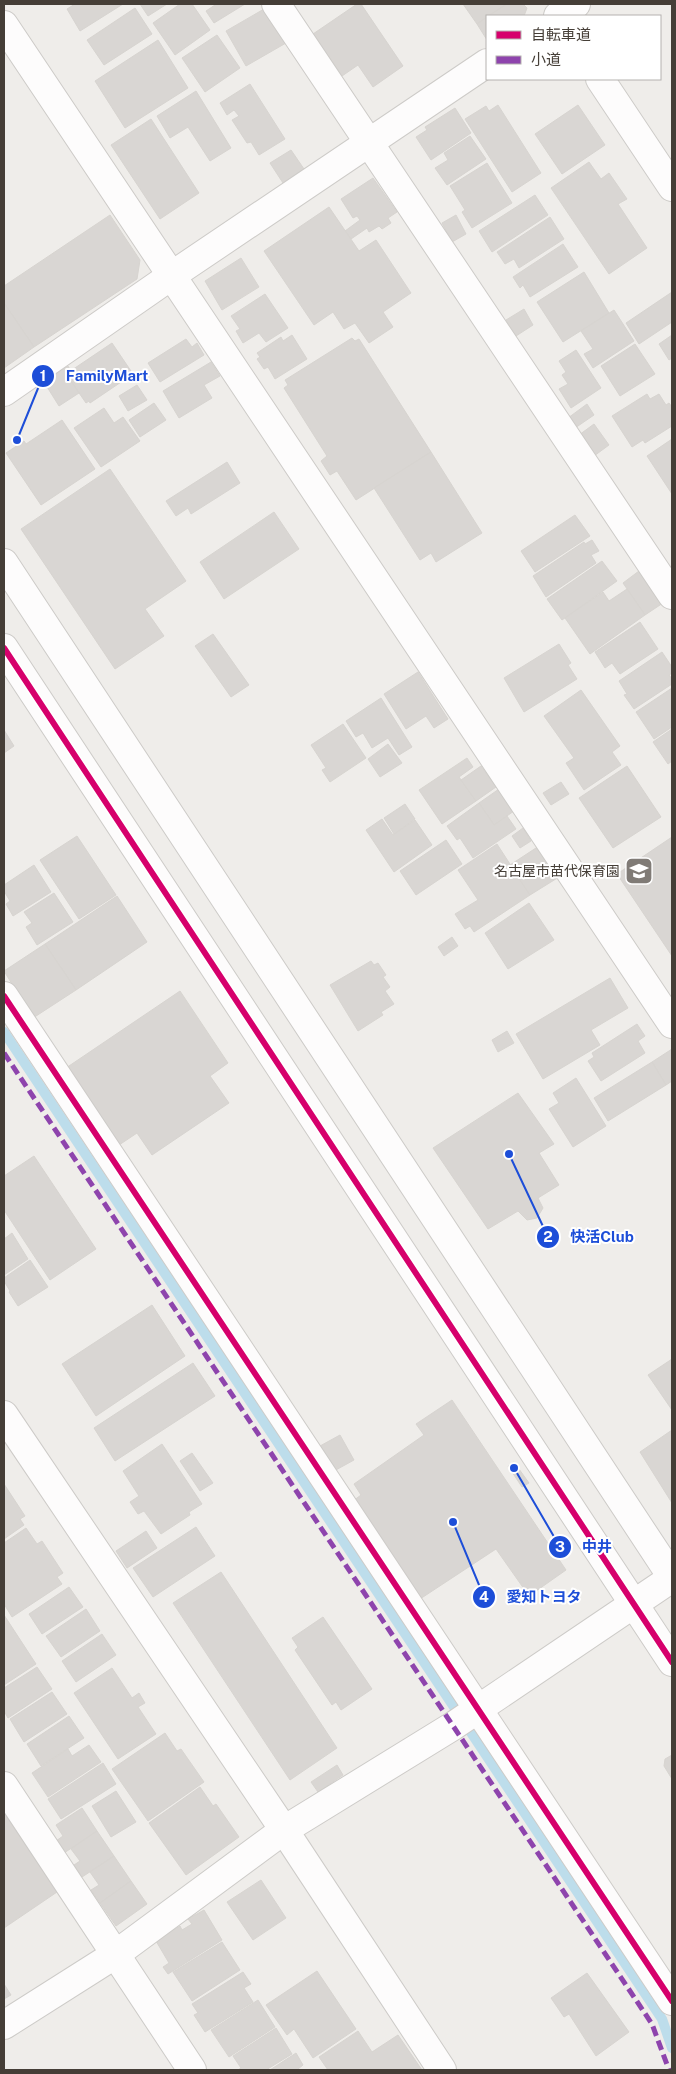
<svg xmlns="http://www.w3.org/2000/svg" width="676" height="2074" viewBox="0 0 676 2074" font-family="'Public Sans','Noto Sans JP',sans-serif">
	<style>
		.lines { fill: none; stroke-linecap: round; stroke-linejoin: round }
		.stream { stroke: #bdddeb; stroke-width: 10 }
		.building { fill: #d9d6d3; stroke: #d7d4d0 }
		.minor-casing { stroke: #cdcbc8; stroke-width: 30 }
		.tertiary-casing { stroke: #cdcbc8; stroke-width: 30 }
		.minor { stroke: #fdfcfc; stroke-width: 28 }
		.tertiary { stroke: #fdfcfc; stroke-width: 28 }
		.quiet { stroke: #8e44ad; stroke-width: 5; stroke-dasharray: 10 5; stroke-linecap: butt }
		.cycleway-casing { stroke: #fff; stroke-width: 9 }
		.cycleway { stroke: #d6006c; stroke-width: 6 }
		.labels { text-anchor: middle; stroke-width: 4; stroke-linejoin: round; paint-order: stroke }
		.poi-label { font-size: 14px; fill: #453e37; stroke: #fff; text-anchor: end }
		.leader { fill: none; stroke: #1d4ed8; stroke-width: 2 }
		.callout-dot { fill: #1d4ed8; stroke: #fff; stroke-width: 2 }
		.mark-label { font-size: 15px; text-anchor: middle; font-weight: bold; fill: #fff }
		.callout-label { font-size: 15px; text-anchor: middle; font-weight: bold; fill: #1d4ed8; stroke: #fff; stroke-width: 4; stroke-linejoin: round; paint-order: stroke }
	</style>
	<rect width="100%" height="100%" fill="#efedea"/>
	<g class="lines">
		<!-- stream -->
		<path class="stream" d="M4,1032L662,2019L672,2048"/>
	</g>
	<!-- building -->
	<g class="building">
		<path d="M75,4H123L80,31L67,9Z"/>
		<path d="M140,4H167L148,16Z"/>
		<path d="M180,4H192L210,30L175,55L153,23Z"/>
		<path d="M214,4H245L214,23L206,11L215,5Z"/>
		<path d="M357,4H361L403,66L373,87L358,65L342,76L313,34Z"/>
		<path d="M463,4H507L477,24Z"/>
		<path d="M507,4H523L527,8L524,16H488Z"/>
		<path d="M135,8L152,34L104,65L87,40Z"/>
		<path d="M264,9L286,43L246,66L226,31Z"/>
		<path d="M487,17V40L477,24Z"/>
		<path d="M217,35L240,68L205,92L182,58Z"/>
		<path d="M158,40L188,88L125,128L95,81Z"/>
		<path d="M250,84L285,139L259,155L251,142L247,143L232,120L239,116L234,110L227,115L220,103Z"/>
		<path d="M196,91L231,148L210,161L188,127L170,138L157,116Z"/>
		<path d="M498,105L541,173L512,192L465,119L486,106L489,111Z"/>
		<path d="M578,105L605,145L562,174L535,134Z"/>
		<path d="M455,108L471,133L431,160L416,137L427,130L425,127Z"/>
		<path d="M151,119L199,193L160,219L111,145Z"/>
		<path d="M470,136L486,159L447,185L435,168L448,160L444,153Z"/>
		<path d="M291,150L304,169L283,183L270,163Z"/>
		<path d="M589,162L601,179L609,173L627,199L618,204L647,248L609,274L551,188Z"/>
		<path d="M487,163L512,203L472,228L462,212L465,210L450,186Z"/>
		<path d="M373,178L397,212L388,218L391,223L382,229L379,226L369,232L367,228L351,239L345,231L360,220L357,216L353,218L341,199Z"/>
		<path d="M535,195L548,215L492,252L479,231Z"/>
		<path d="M329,207L359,251L376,240L411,293L383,312L393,327L369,343L355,323L344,329L333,312L314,325L264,251Z"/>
		<path d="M110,215L140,260L137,279L34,347L4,303V286Z"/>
		<path d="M456,215L466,234L452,242L442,223Z"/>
		<path d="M550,217L564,239L519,268L514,259L505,264L497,252Z"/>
		<path d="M563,244L578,267L530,297L523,285L520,288L513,277Z"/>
		<path d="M241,258L259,287L222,310L205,281Z"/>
		<path d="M584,272L609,313L563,342L537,302Z"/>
		<path d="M672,292V322L639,344L626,323Z"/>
		<path d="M265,294L288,328L266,342L259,333L243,343L236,331L240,329L231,316Z"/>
		<path d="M4,303L34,347L4,368Z"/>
		<path d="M524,309L533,325L516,336L506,320Z"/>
		<path d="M614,310L634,341L593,368L584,354L593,349L581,331Z"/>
		<path d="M292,335L307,359L275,379L268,367L264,369L257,359L260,357L257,353L281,337L283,341Z"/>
		<path d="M672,335V358L669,360L659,344Z"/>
		<path d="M352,338L355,341L359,339L431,452L356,500L337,471L330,475L321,461L327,456L284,388L288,385L285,380Z"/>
		<path d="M186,339L192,347L197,343L204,355L160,382L148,363Z"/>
		<path d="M112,343L133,374L90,403L89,401L86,403L66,374Z"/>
		<path d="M635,344L655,374L620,396L601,366Z"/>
		<path d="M576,350L601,388L571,408L559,389L568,384L562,375L566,372L559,361Z"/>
		<path d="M211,362L220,376L204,385L212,398L179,418L163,391Z"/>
		<path d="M68,366L71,371L66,374L79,393L59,406L44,382Z"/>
		<path d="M137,385L147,400L128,411L119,396Z"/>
		<path d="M647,394L650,399L659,394L666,405L669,403L672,407V426L645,443L643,440L632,447L612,416Z"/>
		<path d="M154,403L166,420L140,437L129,420Z"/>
		<path d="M587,404L594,415L575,428L568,418Z"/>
		<path d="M104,408L114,423L123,417L140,441L101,467L74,428Z"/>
		<path d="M62,420L95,469L41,505L6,453L24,441L26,444Z"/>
		<path d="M594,424L609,445L594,456L579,435Z"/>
		<path d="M672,439V494L647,456Z"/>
		<path d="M431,452L482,533L436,562L431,553L420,560L374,488Z"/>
		<path d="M227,462L240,483L191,514L188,508L176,516L166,501Z"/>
		<path d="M110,469L186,581L145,609L164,636L115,669L21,529Z"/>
		<path d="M274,512L299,549L224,599L200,562Z"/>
		<path d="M575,515L590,536L535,572L521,551Z"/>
		<path d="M592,540L599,551L591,555L596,563L546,597L533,576L584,542L585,544Z"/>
		<path d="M602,561L617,581L562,620L547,599Z"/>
		<path d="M643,568L666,601L645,615L623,583Z"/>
		<path d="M627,589L645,615L590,654L565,618L603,592L609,601Z"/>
		<path d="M640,622L658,649L620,674L612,663L605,668L595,652Z"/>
		<path d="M213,634L249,685L231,697L195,646Z"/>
		<path d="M559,644L571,663L568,665L577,679L524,712L504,678Z"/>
		<path d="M662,652L672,667V673L669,675L672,679V684L634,709L624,695L627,694L619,681Z"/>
		<path d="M418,672L448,719L434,728L426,716L406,729L384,694Z"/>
		<path d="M672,688V727L654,739L636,712Z"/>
		<path d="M581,690L620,746L612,752L621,765L584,790L566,763L574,758L544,716Z"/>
		<path d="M381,698L412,747L399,755L388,738L372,748L363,733L356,737L346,721Z"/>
		<path d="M343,724L366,758L330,782L322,770L326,768L311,745Z"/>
		<path d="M672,729V761L668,764L653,742Z"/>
		<path d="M4,730L14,746L4,753Z"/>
		<path d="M388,744L402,763L380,777L368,759Z"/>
		<path d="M467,758L473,767L459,777L476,801L442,824L419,790Z"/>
		<path d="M481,766L496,787L476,801L461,780Z"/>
		<path d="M627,766L661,817L613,848L579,798Z"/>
		<path d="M561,782L569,794L551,805L543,793Z"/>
		<path d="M499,789L514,811L494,825L479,803Z"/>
		<path d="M479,803L494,825L507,816L516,829L473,858L460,838L457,840L447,826Z"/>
		<path d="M405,804L415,819L394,834L384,818Z"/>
		<path d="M382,819L393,835L415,820L432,845L394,872L366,830Z"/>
		<path d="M523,828L531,841L520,848L512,836Z"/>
		<path d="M77,836L116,895L79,919L40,860Z"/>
		<path d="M672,837V956L617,874Z"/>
		<path d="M446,840L462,864L416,895L400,871Z"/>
		<path d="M497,844L530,895L474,932L470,926L465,929L455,914L478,900L458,870Z"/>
		<path d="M539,846L559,877L530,895L510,865Z"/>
		<path d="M34,865L51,892L13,916L6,904L10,901L4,891V885Z"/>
		<path d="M54,893L73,922L37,945L26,927L32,923L24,912Z"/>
		<path d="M117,896L147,942L76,990L45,944Z"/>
		<path d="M529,903L554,940L508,969L485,933Z"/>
		<path d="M452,937L458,946L444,956L438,947Z"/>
		<path d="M45,944L76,990L33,1018L4,971Z"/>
		<path d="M371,961L374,965L378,963L386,975L383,977L390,987L385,991L394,1004L381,1012L383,1015L358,1031L330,985Z"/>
		<path d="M610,978L628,1008L591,1030L600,1045L543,1079L516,1034Z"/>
		<path d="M180,991L228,1063L210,1076L229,1103L152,1155L137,1133L119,1145L66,1068Z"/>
		<path d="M637,1024L645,1036L638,1041L645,1053L601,1081L588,1061L594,1057L592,1053Z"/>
		<path d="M507,1031L514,1043L498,1052L492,1040Z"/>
		<path d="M672,1049V1081L666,1085L652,1062Z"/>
		<path d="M652,1062L666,1085L608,1121L594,1098Z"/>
		<path d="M576,1078L606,1126L573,1147L549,1109L559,1103L553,1093Z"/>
		<path d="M518,1093L554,1144L539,1153L559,1185L538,1198L543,1208L537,1218L527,1220L518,1211L488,1229L433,1148Z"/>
		<path d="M34,1156L96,1249L50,1280L4,1210V1176Z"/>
		<path d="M12,1233L28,1259L4,1275V1239Z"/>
		<path d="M30,1260L48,1287L18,1306L9,1292L10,1291L4,1281V1278Z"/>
		<path d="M152,1305L185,1356L96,1416L62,1364Z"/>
		<path d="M672,1359V1410L648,1375Z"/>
		<path d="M193,1363L215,1396L115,1461L94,1428Z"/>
		<path d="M452,1400L566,1570L529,1596L496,1549L420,1599L353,1501L361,1495L354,1484L424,1435L416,1424Z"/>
		<path d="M672,1430V1503L640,1452Z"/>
		<path d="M340,1435L354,1460L334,1471L320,1446Z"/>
		<path d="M162,1444L202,1504L189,1512L190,1515L161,1534L144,1511L138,1514L130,1502L139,1496L123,1471Z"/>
		<path d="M192,1453L213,1483L200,1491L180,1461Z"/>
		<path d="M514,1462L529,1483L522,1487L508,1466Z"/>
		<path d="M4,1484L25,1516L20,1519L24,1525L4,1539Z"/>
		<path d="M196,1527L215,1556L153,1597L133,1568Z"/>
		<path d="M26,1528L37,1544L42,1541L63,1573L57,1577L62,1584L12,1617L4,1604V1543Z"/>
		<path d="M146,1531L157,1548L127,1568L116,1551Z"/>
		<path d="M221,1572L337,1748L290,1780L173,1603Z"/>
		<path d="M69,1587L83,1607L42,1634L29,1614Z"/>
		<path d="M86,1609L100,1631L61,1657L46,1636Z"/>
		<path d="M4,1615L36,1664L4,1685Z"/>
		<path d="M323,1617L372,1689L341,1710L336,1702L332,1705L295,1650L298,1647L292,1638Z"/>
		<path d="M102,1634L116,1655L76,1682L62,1661Z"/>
		<path d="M37,1667L52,1689L8,1718L4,1711V1688Z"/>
		<path d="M112,1668L132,1698L139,1693L145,1703L138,1707L156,1734L118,1759L74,1693Z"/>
		<path d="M52,1692L67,1714L24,1742L10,1719Z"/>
		<path d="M69,1716L84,1738L41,1766L27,1744Z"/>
		<path d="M165,1733L177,1751L181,1749L204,1782L148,1821L112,1769Z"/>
		<path d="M89,1745L101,1762L48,1797L32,1773L68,1749L72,1756Z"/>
		<path d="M672,1755V1779L664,1766L665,1759Z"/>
		<path d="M103,1763L116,1784L61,1819L48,1799Z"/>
		<path d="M337,1765L343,1775L318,1792L311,1782Z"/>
		<path d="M200,1787L213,1806L216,1804L239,1837L186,1875L149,1823Z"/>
		<path d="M116,1791L136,1822L111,1837L92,1806Z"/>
		<path d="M4,1806L60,1890L4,1928Z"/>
		<path d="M82,1808L97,1831L64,1853L56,1841L63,1836L56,1825Z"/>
		<path d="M97,1831L114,1856L82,1877L74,1865L80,1861L71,1849Z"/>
		<path d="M114,1856L131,1881L100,1903L91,1890L99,1885L90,1872Z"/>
		<path d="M261,1880L286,1918L253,1940L227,1902Z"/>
		<path d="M131,1881L147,1904L116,1926L100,1903Z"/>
		<path d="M204,1910L222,1940L168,1974L163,1967L169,1963L156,1941L180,1926L182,1930L192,1924L188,1919Z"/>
		<path d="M222,1942L240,1970L192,2001L173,1972Z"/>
		<path d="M317,1971L356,2029L313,2058L294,2029L287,2035L266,2005Z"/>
		<path d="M243,1972L251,1984L244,1988L253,2002L205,2032L194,2015L198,2013L192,2004Z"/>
		<path d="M587,1973L629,2032L596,2056L569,2014L564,2017L551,1998Z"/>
		<path d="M4,1984L11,1995L4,1999Z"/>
		<path d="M258,2000L275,2027L229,2057L211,2030Z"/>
		<path d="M276,2028L292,2054L266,2070H238L241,2068L233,2056Z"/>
		<path d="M358,2031L372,2052L398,2035L422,2070H328L319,2057Z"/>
		<path d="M296,2053L303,2065L298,2069L299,2070H270Z"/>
	</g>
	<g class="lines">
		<defs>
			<g id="minor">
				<path d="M276,4L672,595"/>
				<path d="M558,16L576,4"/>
				<path d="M4,25L672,1024"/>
				<path d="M600,79L672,187"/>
				<path d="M4,392L171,276L487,63"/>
				<path d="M4,996L672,2001"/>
				<path d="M4,1415L284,1830L442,2070"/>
				<path d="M4,1786L192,2070"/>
				<path d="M4,2025L116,1954L284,1830L453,1726L672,1578"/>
			</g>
			<g id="tertiary">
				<path d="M4,563L672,1577"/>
				<path d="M4,648L672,1662"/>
			</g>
		</defs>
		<!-- minor casing -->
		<use href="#minor" class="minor-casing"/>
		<!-- tertiary casing -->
		<use href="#tertiary" class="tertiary-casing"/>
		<!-- minor -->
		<use href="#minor" class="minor"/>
		<!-- tertiary -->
		<use href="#tertiary" class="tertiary"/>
		<!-- quiet -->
		<path class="quiet" d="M4,1053L652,2024L669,2070"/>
		<defs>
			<g id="cycleway">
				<path d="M4,648L672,1662"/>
				<path d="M4,996L672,2001"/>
			</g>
		</defs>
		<!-- cycleway casing -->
		<use href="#cycleway" class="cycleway-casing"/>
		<!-- cycleway -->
		<use href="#cycleway" class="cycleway"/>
	</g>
	<!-- icons -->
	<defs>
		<symbol id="school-square" viewBox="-11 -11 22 22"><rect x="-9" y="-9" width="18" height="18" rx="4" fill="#807b76" stroke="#fff"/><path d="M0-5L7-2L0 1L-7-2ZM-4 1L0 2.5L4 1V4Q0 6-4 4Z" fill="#fff"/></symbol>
	</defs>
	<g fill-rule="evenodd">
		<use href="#school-square" x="623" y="855" width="32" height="32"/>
	</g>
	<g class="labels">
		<!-- poi labels -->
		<g class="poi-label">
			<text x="620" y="876">名古屋市苗代保育園</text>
		</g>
	</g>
	<!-- callouts -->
	<path class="leader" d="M17 440L43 376M509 1154L548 1237M514 1468L560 1547M453 1522L484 1597"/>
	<g class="callout-dot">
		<circle cx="17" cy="440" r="5"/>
		<circle cx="509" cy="1154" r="5"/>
		<circle cx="514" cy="1468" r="5"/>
		<circle cx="453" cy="1522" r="5"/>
		<circle cx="43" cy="376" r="12"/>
		<circle cx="548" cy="1237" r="12"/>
		<circle cx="560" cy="1547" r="12"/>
		<circle cx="484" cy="1597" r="12"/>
	</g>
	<g class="mark-label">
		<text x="43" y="381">1</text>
		<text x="548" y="1242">2</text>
		<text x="560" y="1552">3</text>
		<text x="484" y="1602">4</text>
	</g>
	<g class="callout-label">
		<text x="107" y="381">FamilyMart</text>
		<text x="602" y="1242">快活Club</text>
		<text x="597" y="1552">中井</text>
		<text x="544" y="1602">愛知トヨタ</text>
	</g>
	<!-- border -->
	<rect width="676" height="2074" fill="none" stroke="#453e37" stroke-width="10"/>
	<!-- legend -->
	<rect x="486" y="15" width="175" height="65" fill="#ffffff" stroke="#b5b2af"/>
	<rect x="496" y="31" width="25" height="8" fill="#d6006c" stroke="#b5b2af"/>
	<text x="531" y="40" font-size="15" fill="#453e37">自転車道</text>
	<rect x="496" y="56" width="25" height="8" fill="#8e44ad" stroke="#b5b2af"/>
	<text x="531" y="65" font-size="15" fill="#453e37">小道</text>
</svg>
